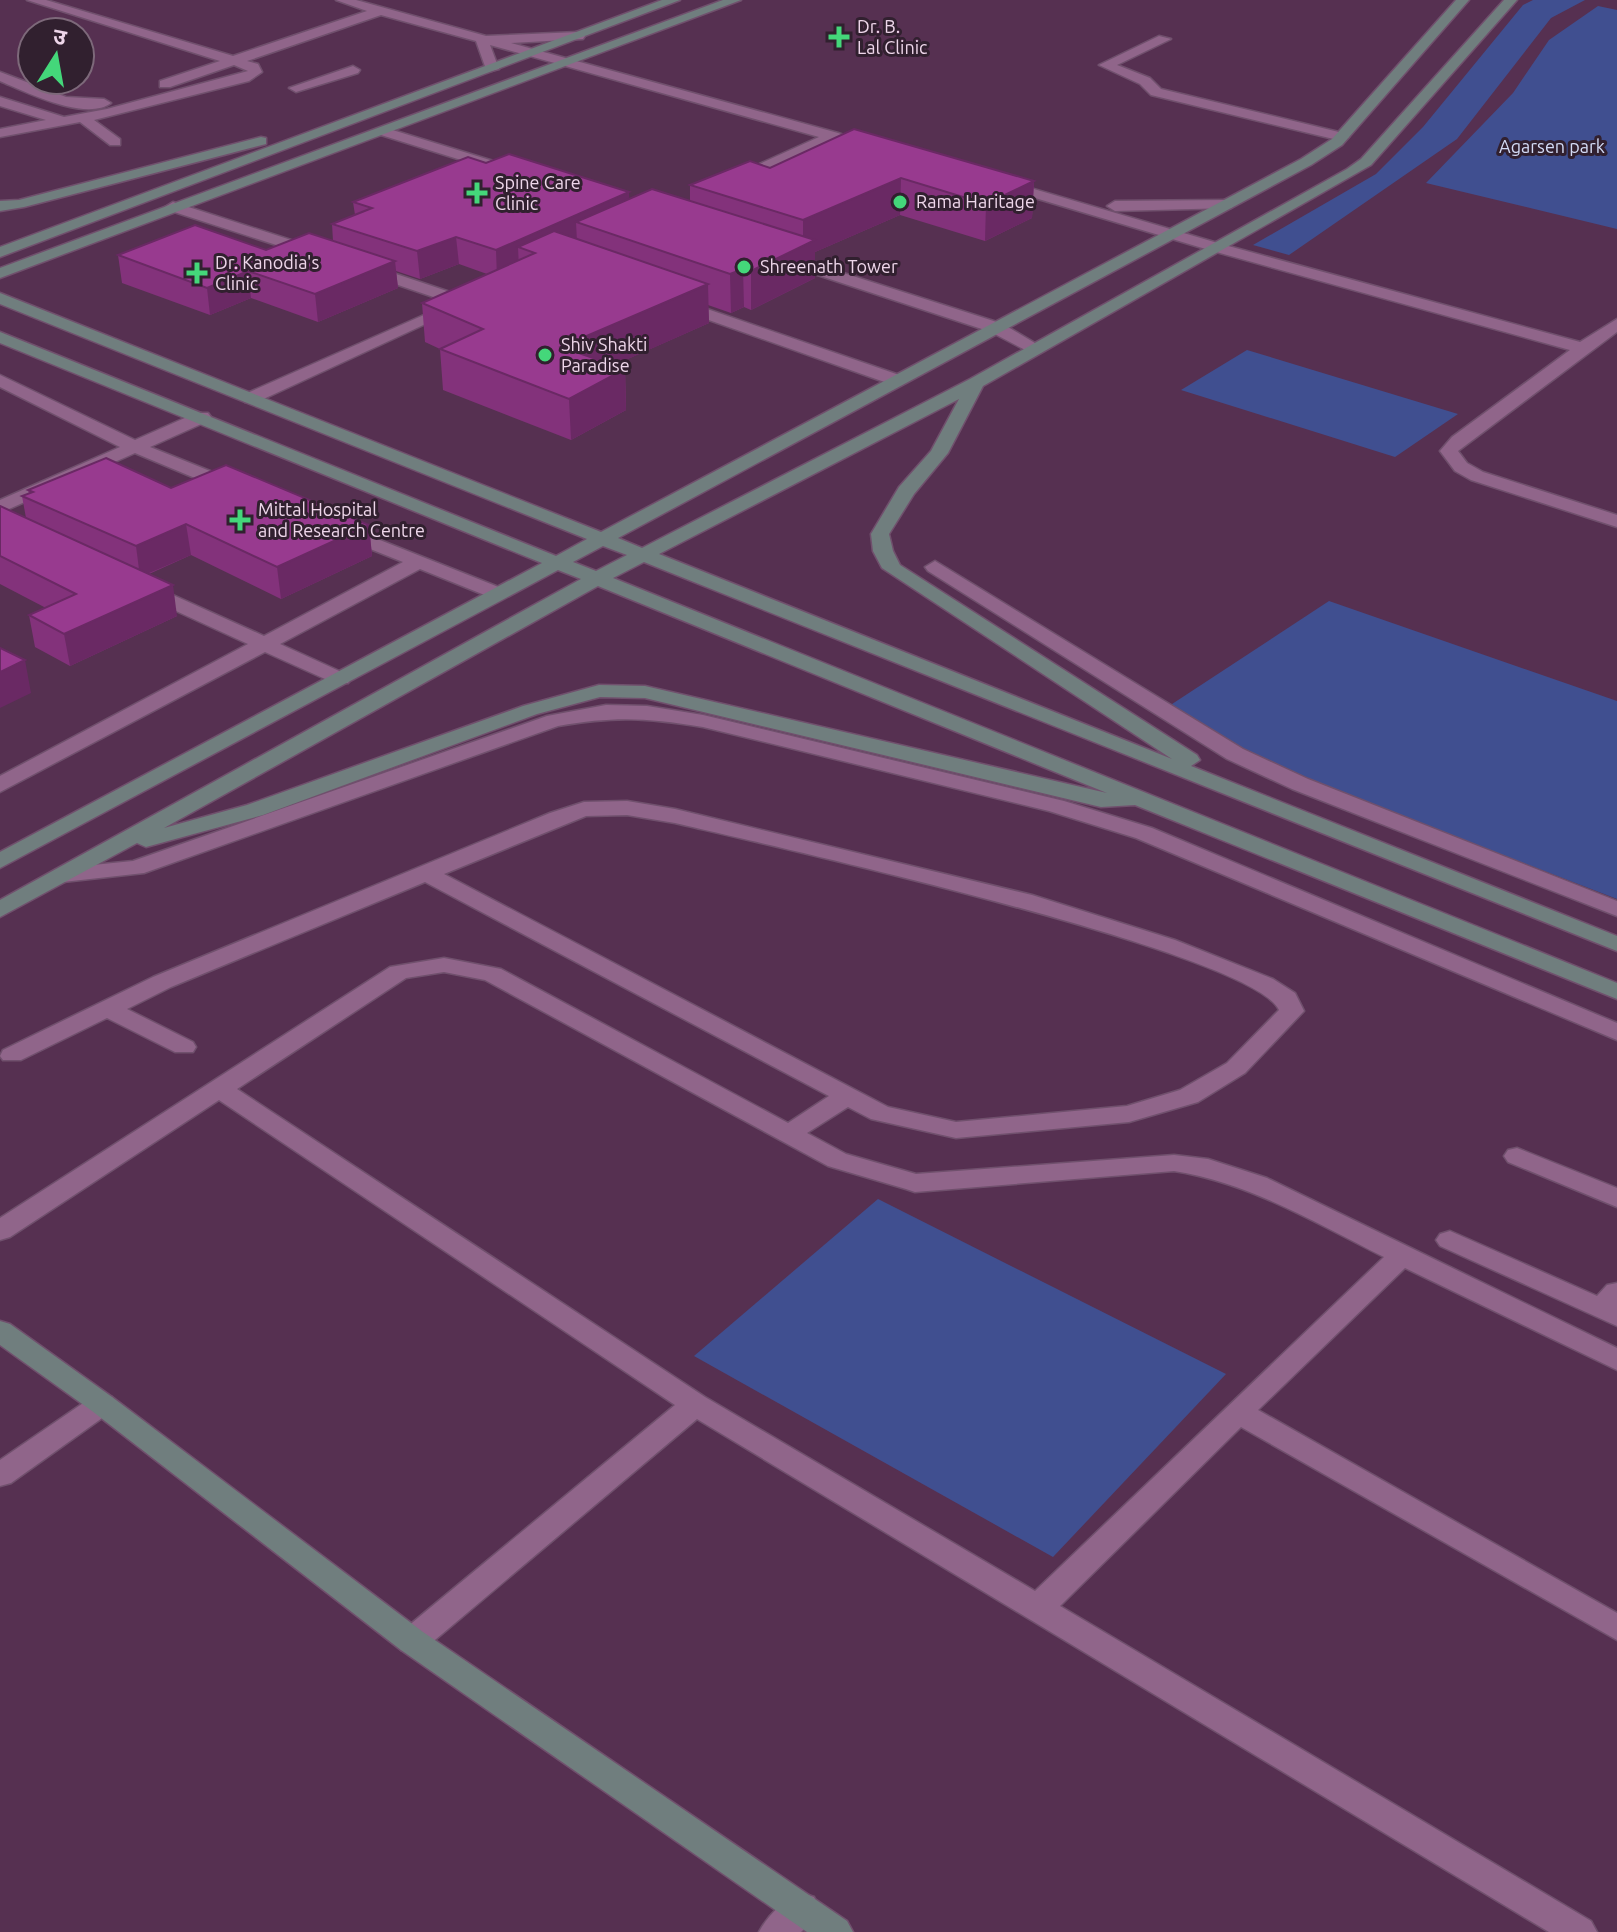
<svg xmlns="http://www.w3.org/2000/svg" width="1617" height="1932" viewBox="0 0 1617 1932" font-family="Ubuntu,'Noto Sans Devanagari',sans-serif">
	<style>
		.green { fill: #404f90 }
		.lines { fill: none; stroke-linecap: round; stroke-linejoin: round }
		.street-casing { stroke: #70506d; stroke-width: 3 }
		.secondary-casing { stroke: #70506d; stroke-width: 3 }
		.street { fill: #90658a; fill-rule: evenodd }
		.secondary { fill: #707e7e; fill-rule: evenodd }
		.wall { fill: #83327b }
		.shaded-wall { fill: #6a2964 }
		.building { fill: #983a8f; stroke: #6a2964; stroke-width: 2 }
		.poi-dot { fill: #44d77a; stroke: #31202f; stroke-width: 3 }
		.labels { text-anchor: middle; stroke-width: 6; stroke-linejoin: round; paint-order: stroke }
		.far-poi-label { font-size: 18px; fill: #eed6ea; stroke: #31202f; text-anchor: start }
		.far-park-label { font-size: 18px; fill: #d3dbf6; stroke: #31202f }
	</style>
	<rect width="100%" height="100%" fill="#563051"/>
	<!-- green -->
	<g class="green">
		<path d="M1533,0H1585L1551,18L1457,139L1289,255L1253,245L1376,174L1423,127L1523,5Z"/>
		<path d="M1598,6L1617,10V229L1426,183L1513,93L1549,40Z"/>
		<path d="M1247,350L1458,414L1395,457L1181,390Z"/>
		<path d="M1329,601L1617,701V899L1261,762L1169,706Z"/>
		<path d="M878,1199L1226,1374L1053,1557L694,1356Z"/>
	</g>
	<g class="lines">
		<defs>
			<g id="street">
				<path d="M27,0H46L233,56L367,11L336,0H356L486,36L578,32L585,36L583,39L511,43L838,133L875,146L868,150L834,141L743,182H733V176L819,137L490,45L499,69L487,72L476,41L381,15L247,61L258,64L262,72L249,81L94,120L120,139V145H110L80,122L0,137V129L46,120L0,106V97L64,117L107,109L248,71L234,65L170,87H160V81L220,61Z"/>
				<path d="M1159,36L1171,39L1117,65L1150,78L1161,89L1347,134L1349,137L1342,141L1151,95L1140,84L1099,65Z"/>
				<path d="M353,66L360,70L358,73L296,92L289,88Z"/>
				<path d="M0,72L66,97L104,99L111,103C86,122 26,92 0,81Z"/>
				<path d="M386,128L503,164L505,167L503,170H493L381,135L379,132Z"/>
				<path d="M1003,180L1221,244L1580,342L1617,319V332L1458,451L1467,463L1483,472L1617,515V527L1471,480L1455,471L1440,451L1452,437L1570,350L1209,250L998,187L996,184Z"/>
				<path d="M1226,200L1234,205L1231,208L1115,211L1107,206L1115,201Z"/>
				<path d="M173,202L322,250L324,253L316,258L310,256L168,210L165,207Z"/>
				<path d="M784,254L1003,324L1045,349L1037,354L1031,353L991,332L778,262V256Z"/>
				<path d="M366,264L471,299L473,302L257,402H245L242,398L245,394L451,303L360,272V266Z"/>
				<path d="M678,299L905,377L908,381L899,386L893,385L672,307L670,304Z"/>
				<path d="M0,375L135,440L196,413H208L211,417L208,421L150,447L240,483L242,487L233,493L226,491L135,453L0,513V500L120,447L0,387Z"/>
				<path d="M342,525L506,590L509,594L499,600L492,598L420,569L280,644L348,675L351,679L348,683H334L265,652L0,792V776L248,644L139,594L136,590L139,586H153L264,636L403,562L335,535L333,531L335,527Z"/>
				<path d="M935,561L1243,749L1308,779L1617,901V916L1292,789L1227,759L928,571L925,567Z"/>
				<path d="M606,705L647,706L703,715L1064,801L1152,828L1617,1023V1040L1136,838L1049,811L703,727C646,718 616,716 558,726L144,873L63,882L55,880L52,875L55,870L63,868L133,861L547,716Z"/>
				<path d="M627,801L675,809L1032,895L1175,940L1273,979L1295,993L1304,1011L1245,1073L1198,1102L1129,1122L956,1138L871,1119L848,1107L807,1133L846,1154L916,1174L1174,1155L1208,1159L1267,1178L1617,1348V1370L1405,1268L1258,1410L1617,1613V1640L1241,1427L1060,1606L1591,1921L1597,1932H1549L697,1419L423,1650L412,1653L401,1650L396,1641L401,1632L675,1405L219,1100L10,1237L0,1240V1218L390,967L444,958L501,969L788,1123L829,1096L425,882L171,987L127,1009L193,1042L196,1047L193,1052H175L107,1018L21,1060H3L0,1056L3,1050L153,977L550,813L584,802ZM627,815L675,823C760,843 1253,952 1279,1010L1227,1063L1180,1090L1127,1106L956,1122L888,1107L444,874L586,816ZM444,972L485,980L828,1166L906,1189L915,1192L1174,1171C1250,1183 1316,1223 1384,1257L1035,1591L705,1397L237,1089L406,978Z"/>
				<path d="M1517,1148L1617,1188V1207L1508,1162L1504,1156L1508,1150Z"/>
				<path d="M1450,1231L1597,1296L1607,1285L1617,1283V1326L1440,1246L1436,1240L1440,1234Z"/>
				<path d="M102,1394L112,1397L117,1404L112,1411L11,1483L0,1486V1460L92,1397Z"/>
				<path d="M802,1893L814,1897L819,1908L814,1919L801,1932H759C768,1915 784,1899 802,1893Z"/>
			</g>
			<g id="secondary">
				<path d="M662,0H680L0,257V247Z"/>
				<path d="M723,0H741L0,278V268Z"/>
				<path d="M1456,0H1469L1342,145L1311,165L618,538L642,548L970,379L1347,169L1361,159L1504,0H1517L1371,165L983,386L948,453L914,494L889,534L893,551L900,565L1197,755L1200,760L1191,766L1617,936V951L644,562L613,578L1617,983V999L1135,805L1101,807L645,698L600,697L537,714L263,815L146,847L137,843L0,917V900L581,579L558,570L0,868V852L542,563L0,343V332L556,556L587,539L0,304V293L601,532L1301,159L1332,139ZM959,399L931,451L899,487L871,534L873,551L882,568L1172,759L659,554ZM603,546L627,555L596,571L573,562ZM598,586L1107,793L645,686L599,685L523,706L247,805L164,828Z"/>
				<path d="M261,137L266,138V144L24,207L0,211V201L19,200Z"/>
				<path d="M0,1321L10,1324L112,1397L423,1632L847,1921L853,1932H807L401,1650L92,1411L0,1345Z"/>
			</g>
		</defs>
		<!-- street casing -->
		<use href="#street" class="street-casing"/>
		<!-- secondary casing -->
		<use href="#secondary" class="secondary-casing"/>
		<!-- street -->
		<use href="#street" class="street"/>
		<!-- secondary -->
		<use href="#secondary" class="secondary"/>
	</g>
	<!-- wall -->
	<g class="wall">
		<path d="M486,163L629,199L690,201V185L770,168L1034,181L1032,218L985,241L900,215L815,252V278L751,310L744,307L731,313L708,305L709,323L614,365L625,369L626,410L571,440L443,390L440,349L425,342L422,303L487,274L459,264L420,279L396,271L398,288L318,322L251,298L210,315L122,283L118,255L266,250L333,241L332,224L355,215L353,202Z"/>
		<path d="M171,488L369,525L372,556L281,599L191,555L149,574L177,616L70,666L35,647L29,615L46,608L0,584V506L26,518L22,496L29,494L28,490Z"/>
	</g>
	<!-- shaded-wall -->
	<g class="shaded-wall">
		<path d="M901,178L900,215L815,252V278L751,310V271L803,246V220Z"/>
		<path d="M1034,181L1032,218L985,241L986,204Z"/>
		<path d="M629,192L630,218L576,222L577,242L535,253L518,247L519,268L497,278L496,250Z"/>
		<path d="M456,237L459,264L420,279L417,251Z"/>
		<path d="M395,261L398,288L318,322L315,294Z"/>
		<path d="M743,269L744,307L731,313L730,274Z"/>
		<path d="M248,271L251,298L210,315L207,288Z"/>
		<path d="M708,284L709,323L563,388L561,347Z"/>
		<path d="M625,369L626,410L571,440L569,399Z"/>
		<path d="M186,524L191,555L140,577L136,546Z"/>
		<path d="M369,525L372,556L281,599L277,567Z"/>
		<path d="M173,585L177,616L70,666L64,634Z"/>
		<path d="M25,660L31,693L0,708V672Z"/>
	</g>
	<!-- building -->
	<g class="building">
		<path d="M854,129L1034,181L986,204L901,178L803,220L690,185L750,161L770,168Z"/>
		<path d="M509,154L629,192L496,250L456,237L417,251L332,224L372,208L353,202L468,157L486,163Z"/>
		<path d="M652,189L815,240L751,271L743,269L730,274L576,222Z"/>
		<path d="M195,225L266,250L309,233L395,261L315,294L248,271L207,288L118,255Z"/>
		<path d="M554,231L708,284L561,347L625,369L569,399L440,349L483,329L422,303L535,253L518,247Z"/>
		<path d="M106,458L171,488L226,465L369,525L277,567L186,524L136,546L22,496L33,492L28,490Z"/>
		<path d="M0,506L173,585L64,634L29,615L76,594L0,556Z"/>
		<path d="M0,648L25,660L0,672Z"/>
	</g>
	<!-- markers -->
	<g class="poi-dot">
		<path d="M835 25h8v8h8v8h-8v8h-8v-8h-8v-8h8z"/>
		<path d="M473 181h8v8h8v8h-8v8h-8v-8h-8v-8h8z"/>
		<circle cx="900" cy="202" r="8"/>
		<circle cx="744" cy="267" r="8"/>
		<path d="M193 261h8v8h8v8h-8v8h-8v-8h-8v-8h8z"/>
		<circle cx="545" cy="355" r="8"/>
		<path d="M236 508h8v8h8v8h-8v8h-8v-8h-8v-8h8z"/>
	</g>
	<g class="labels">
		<!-- far-poi labels -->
		<g class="far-poi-label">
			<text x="857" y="33">Dr. B.<tspan x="857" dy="21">Lal Clinic</tspan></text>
			<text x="495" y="189">Spine Care<tspan x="495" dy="21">Clinic</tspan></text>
			<text x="916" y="208">Rama Haritage</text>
			<text x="215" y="269">Dr. Kanodia's<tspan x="215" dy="21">Clinic</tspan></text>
			<text x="760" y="273">Shreenath Tower</text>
			<text x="561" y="351">Shiv Shakti<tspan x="561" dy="21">Paradise</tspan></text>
			<text x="258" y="516">Mittal Hospital<tspan x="258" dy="21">and Research Centre</tspan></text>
		</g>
		<!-- far-park labels -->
		<g class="far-park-label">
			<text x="1552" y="153">Agarsen park</text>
		</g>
	</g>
	<!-- north arrow -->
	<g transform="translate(56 56) rotate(11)"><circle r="38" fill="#31202f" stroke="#7d697a" stroke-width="2"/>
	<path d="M0-6L14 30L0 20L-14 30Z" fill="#44d77a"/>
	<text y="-12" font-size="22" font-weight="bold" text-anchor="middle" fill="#eed6ea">उ</text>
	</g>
</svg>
